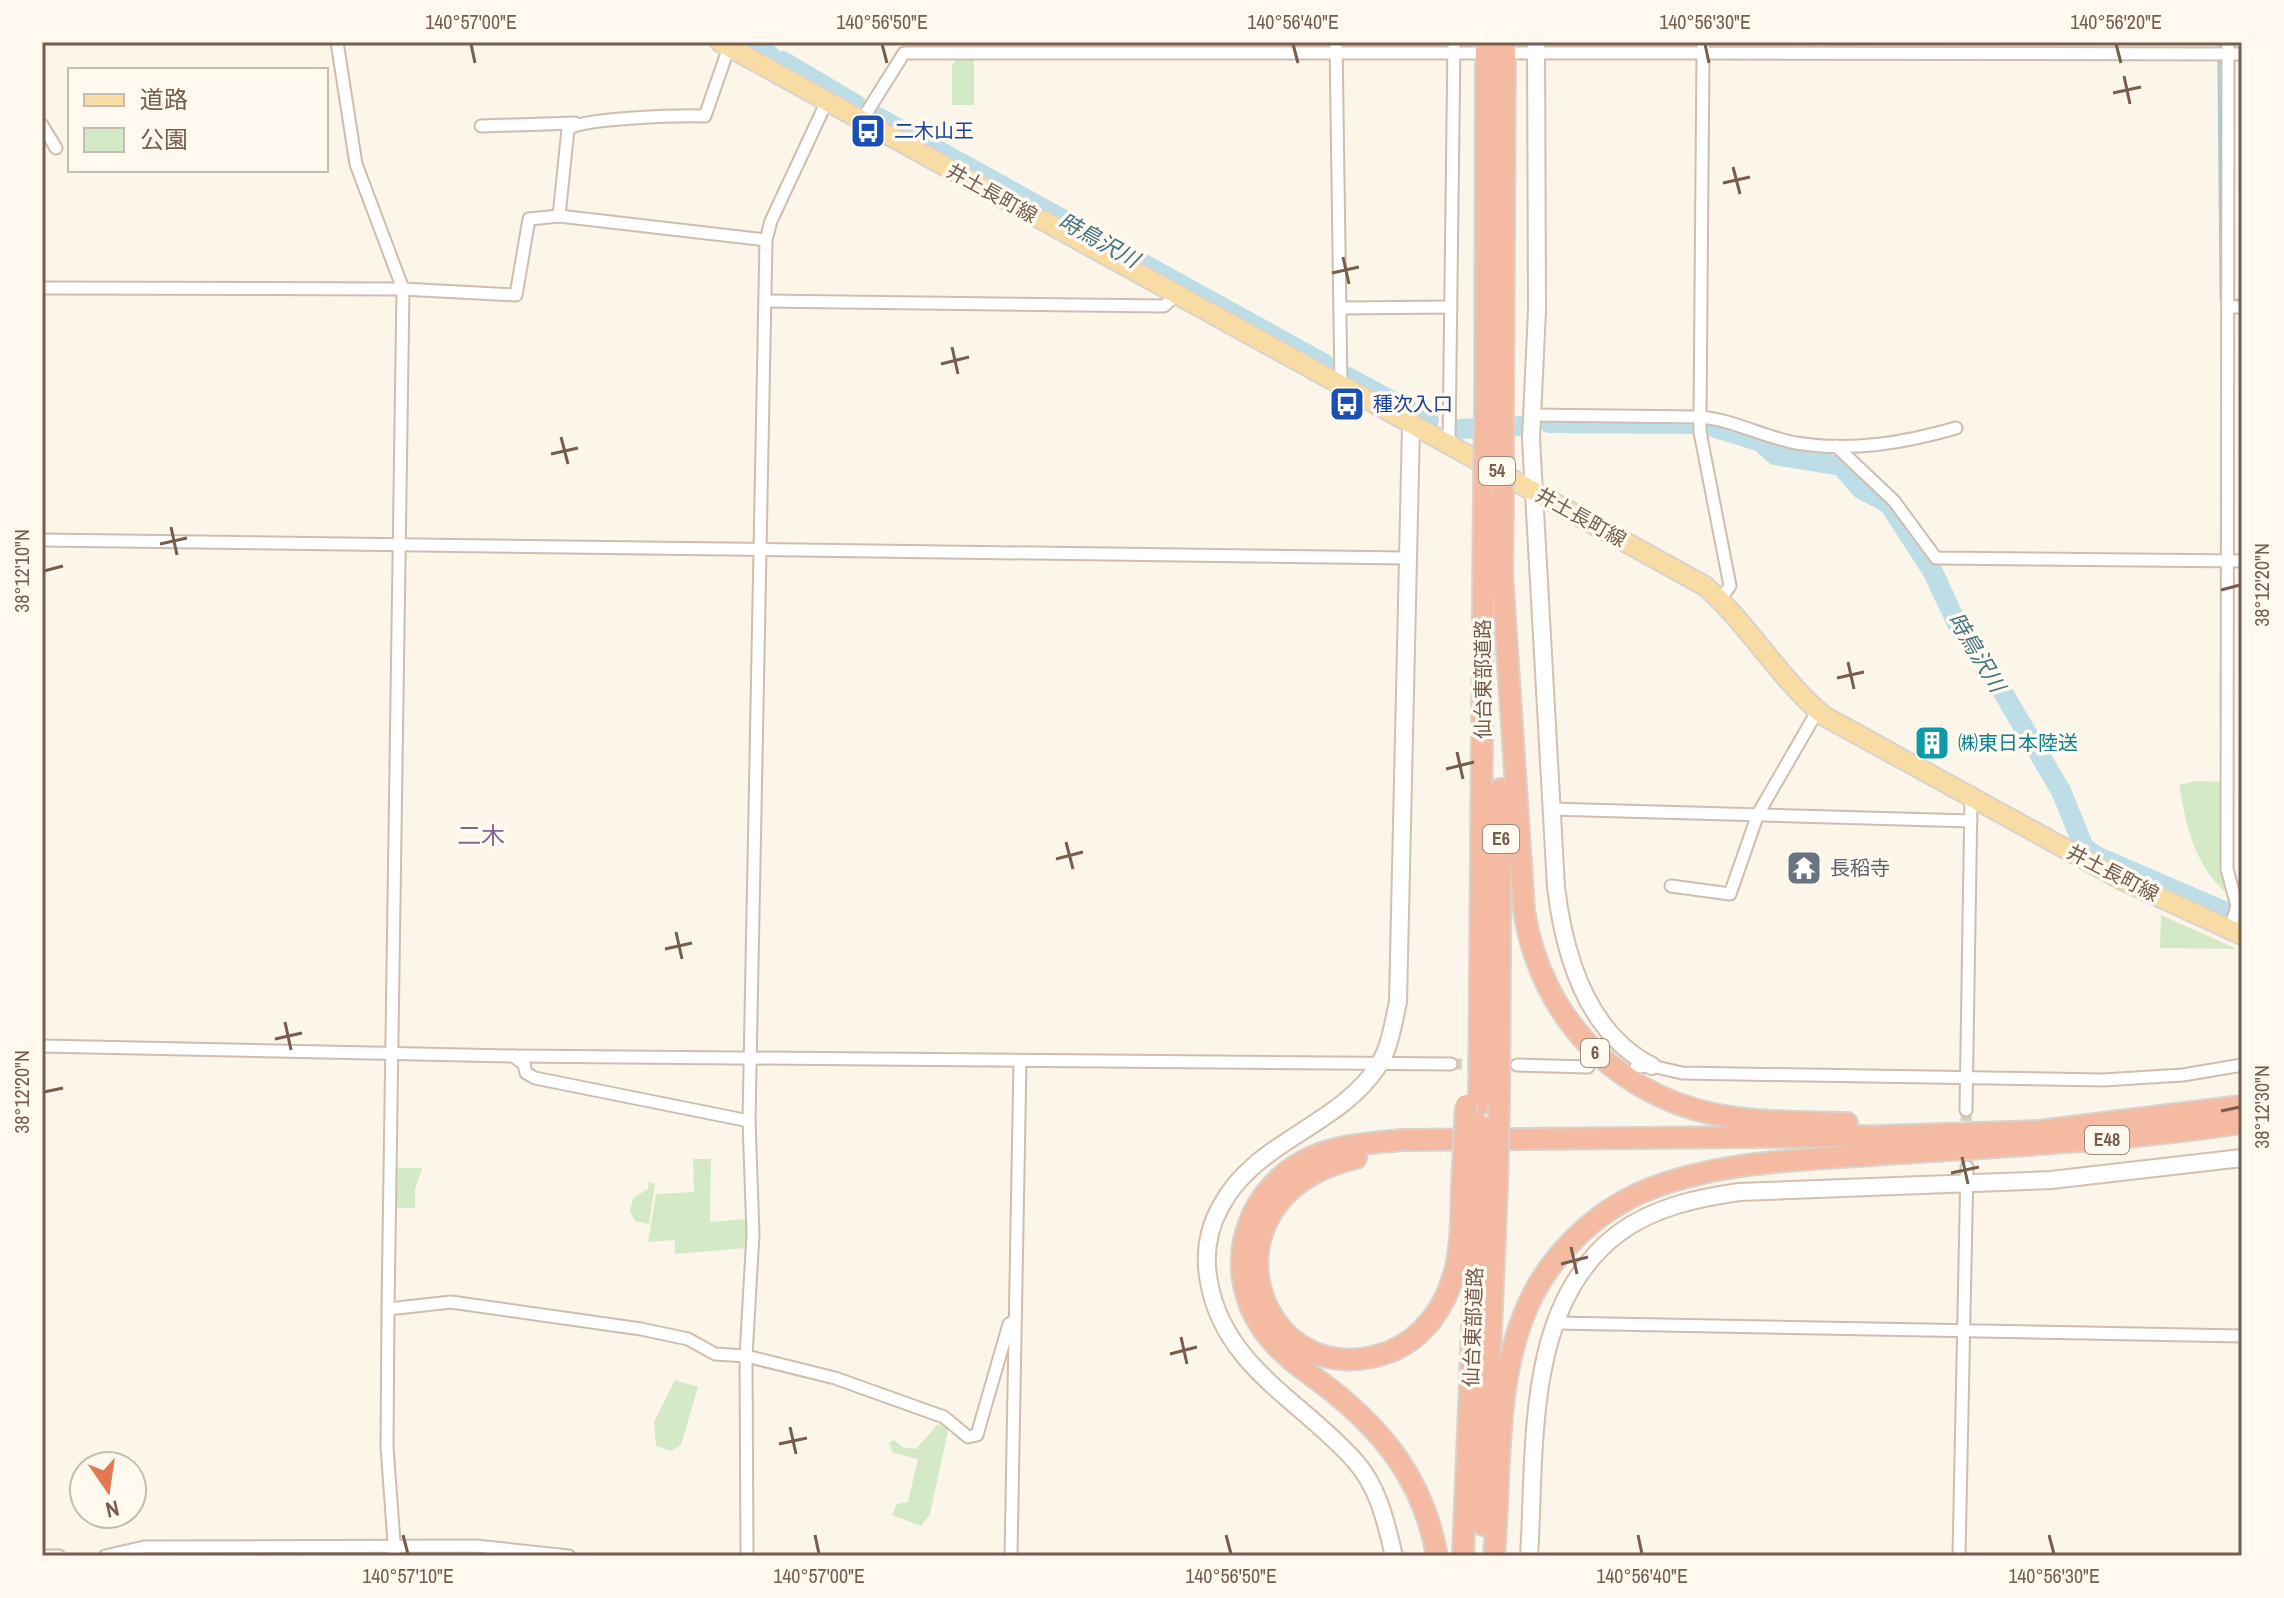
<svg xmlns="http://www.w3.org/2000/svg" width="2284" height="1598" viewBox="0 0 2284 1598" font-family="'Archivo Narrow','Noto Sans JP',sans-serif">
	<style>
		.green { fill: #d4eac7 }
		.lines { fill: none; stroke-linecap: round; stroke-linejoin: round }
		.stream { stroke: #a4cdd7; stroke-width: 3 }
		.river { stroke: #bddee6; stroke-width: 20 }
		.street-tunnel { stroke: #dacfc2; stroke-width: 11; stroke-dasharray: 11 5.5; stroke-linecap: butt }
		.street-casing { stroke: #cebeaf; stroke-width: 15 }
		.secondary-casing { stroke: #d3c0af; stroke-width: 20 }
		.primary-casing { stroke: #d9d2cd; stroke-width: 22 }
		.highway-casing { stroke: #d9d2cd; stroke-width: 24 }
		.street { stroke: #fff; stroke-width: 11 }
		.secondary { stroke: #fff; stroke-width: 16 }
		.primary { stroke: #f8dca4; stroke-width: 18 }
		.highway { stroke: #f4bba2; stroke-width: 20 }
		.highway-bridge-casing { stroke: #d9d2cd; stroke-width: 24; stroke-linecap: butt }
		.highway-bridge { stroke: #f4bba2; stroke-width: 20 }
		.ticks { fill: none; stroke: #765d4d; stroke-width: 3 }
		.labels { text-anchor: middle; stroke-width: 7; stroke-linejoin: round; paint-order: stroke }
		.shield { fill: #fff9f0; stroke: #9f8c7e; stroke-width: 2 }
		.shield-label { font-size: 18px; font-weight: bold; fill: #765d4d }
		.transit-label { font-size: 20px; fill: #164399; stroke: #fff9f0; text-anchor: start }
		.street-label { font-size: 20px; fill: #765d4d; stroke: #fff9f0 }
		.culture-label { font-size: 20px; fill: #0d838f; stroke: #fff9f0; text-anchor: start }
		.worship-label { font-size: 20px; fill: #5b616d; stroke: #fff9f0; text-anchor: start }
		.water-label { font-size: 22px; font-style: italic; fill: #437582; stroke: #fff9f0 }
		.quarter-label { font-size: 24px; fill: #856592; stroke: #fff9f0 }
		.neatline { fill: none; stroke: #765d4d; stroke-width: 3 }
		.ticks-label { font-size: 20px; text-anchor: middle; fill: #765d4d }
	</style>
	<rect width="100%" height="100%" fill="#fcf5e9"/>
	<!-- green -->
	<g class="green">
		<path d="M956,60H974V105H952V65Z"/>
		<path d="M2195,781L2222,782L2225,892C2193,861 2187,828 2179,785Z"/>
		<path d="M2161,915L2237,949L2160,948Z"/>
		<path d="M693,1159H711L710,1222L747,1219V1248L675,1254V1240L648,1242L656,1194L694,1192Z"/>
		<path d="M397,1168H422L415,1190V1208H396Z"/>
		<path d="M649,1182L655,1184L649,1224L635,1221L630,1211L633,1198L648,1189Z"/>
		<path d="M675,1380L698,1387L681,1445L671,1451L656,1446L654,1422Z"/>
		<path d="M938,1424L946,1426L948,1431L930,1514L921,1526L892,1515L897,1504L908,1502L918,1459L893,1453L889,1443L894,1440L902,1447L916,1449Z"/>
	</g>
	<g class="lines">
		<!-- stream -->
		<g class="stream">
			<path d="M2219,42V46"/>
			<path d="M2219,62L2221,300"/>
			<path d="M2236,300H2242"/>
		</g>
		<!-- river -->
		<g class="river">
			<path d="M746,42L770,55"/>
			<path d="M783,61L857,105"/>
			<path d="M874,115L1325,364"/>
			<path d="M1348,377L1429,421"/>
			<path d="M1549,423L1692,424"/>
			<path d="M1706,425L1761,442L1775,455L1841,466L1861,489L1889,504L1933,572L1959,628L1978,650L2061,791L2084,847L2096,856L2226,912"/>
			<path d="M1459,429L1523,426"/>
		</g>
		<!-- street-tunnel -->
		<g class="street-tunnel">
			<path d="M1451,1064L1485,1065"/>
			<path d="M1966,1110L1967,1167"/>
		</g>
		<defs>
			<g id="street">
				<path d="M337,42L356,164L403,289L388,1309L387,1447L395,1556"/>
				<path d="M1336,42L1341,386"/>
				<path d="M1703,42V53L2242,54"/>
				<path d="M2228,42L2227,869L2237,906L2230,928"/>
				<path d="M1516,53H1703L1700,417L1531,415"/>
				<path d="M862,120L904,53H1474"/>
				<path d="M42,125L56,148"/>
				<path d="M481,126L575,123"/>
				<path d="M559,216L568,129C583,118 681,115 705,116L729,47"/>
				<path d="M42,288L403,289L516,295L529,219L559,216L766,240"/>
				<path d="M765,301L1164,306L1176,295"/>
				<path d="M2228,307H2242"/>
				<path d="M1340,308L1451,307"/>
				<path d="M1449,445L1454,42"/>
				<path d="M1836,446L1894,501L1936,558L2242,561"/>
				<path d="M42,540L1406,558"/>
				<path d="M1720,599L1730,586L1700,432V417C1734,420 1764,437 1796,443C1851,452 1904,443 1956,428"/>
				<path d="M1551,809L1971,821"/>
				<path d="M1671,886L1730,894L1758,814L1818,710"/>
				<path d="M42,1046L513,1056L524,1064L526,1073L535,1078L749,1121"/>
				<path d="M513,1056L1451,1064"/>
				<path d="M1517,1065L1588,1067"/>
				<path d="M1636,1067L1652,1066L1682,1073L2103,1080L2183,1075L2242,1065"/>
				<path d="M1966,1110L1971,798"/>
				<path d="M388,1309L451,1302L641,1329L688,1339L715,1354L746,1356L835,1378L944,1417L968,1437L977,1435L1009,1324L1015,1321"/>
				<path d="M1556,1323L2242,1336"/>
				<path d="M42,1556H59"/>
				<path d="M105,1556L144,1547L476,1546L569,1556"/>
				<path d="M747,1556L746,1356L753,1234L749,1121L766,240L771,221L827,101"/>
				<path d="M1011,1556L1020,1061"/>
				<path d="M1959,1556L1967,1167"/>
			</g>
			<g id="secondary">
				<path d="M1536,42L1537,310L1531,439L1556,887C1564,954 1587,1033 1652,1066"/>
				<path d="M1394,1556C1386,1523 1379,1488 1355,1461C1302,1401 1224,1367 1209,1282C1204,1256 1208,1229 1221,1206C1255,1141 1338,1127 1378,1066C1390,1048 1393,1024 1398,1002L1411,425"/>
				<path d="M1529,1556C1536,1451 1523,1304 1619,1233C1654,1207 1698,1198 1739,1192L2051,1180L2242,1158"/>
			</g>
			<path id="primary" d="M720,42L1705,586C1749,625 1778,677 1824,716L2124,881L2242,935"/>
			<g id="highway">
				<path d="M1485,421L1486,42"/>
				<path d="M1503,422L1505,42"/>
				<path d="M1502,573L1524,910C1541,1022 1624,1104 1737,1118C1774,1123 1811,1122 1847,1123"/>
				<path d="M1502,585L1503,496"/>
				<path d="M1479,1105L1484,488"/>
				<path d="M1499,1105L1501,789"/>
				<path d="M1935,1147L1971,1148"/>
				<path d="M1356,1158C1190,1196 1256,1401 1389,1352C1423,1339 1446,1306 1455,1271C1462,1243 1461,1214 1462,1186"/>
				<path d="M1483,1525L1497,1185"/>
				<path d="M1437,1556C1424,1482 1385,1432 1327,1387C1303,1369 1276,1351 1260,1325C1224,1269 1243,1195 1302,1162C1331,1145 1369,1143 1403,1140L1881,1136L2039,1131L2242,1106"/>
				<path d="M1463,1556L1478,1184"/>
				<path d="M1494,1556C1501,1474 1494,1381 1528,1305C1551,1254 1596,1211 1647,1190C1722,1160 1807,1160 1886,1154C2005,1146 2124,1141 2242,1123"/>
			</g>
		</defs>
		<!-- street casing -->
		<use href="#street" class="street-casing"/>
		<!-- secondary casing -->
		<use href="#secondary" class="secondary-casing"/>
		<!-- primary casing -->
		<use href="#primary" class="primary-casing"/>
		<!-- highway casing -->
		<use href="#highway" class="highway-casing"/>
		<!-- street -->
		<use href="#street" class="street"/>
		<!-- secondary -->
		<use href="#secondary" class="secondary"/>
		<!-- primary -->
		<use href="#primary" class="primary"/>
		<!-- highway -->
		<use href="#highway" class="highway"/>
		<defs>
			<g id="highway-bridge">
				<path d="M1484,488L1485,421"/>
				<path d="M1503,496V422"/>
				<path d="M1478,1184L1479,1124"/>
				<path d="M1497,1185L1499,1105"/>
				<path d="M1462,1186L1466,1105"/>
			</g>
		</defs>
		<!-- highway-bridge casing -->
		<use href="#highway-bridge" class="highway-bridge-casing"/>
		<!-- highway-bridge -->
		<use href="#highway-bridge" class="highway-bridge"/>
	</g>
	<!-- ticks -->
	<path class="ticks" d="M471,44L475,63M882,44L887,63M1293,44L1298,63M1705,44L1709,63M2116,44L2121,63M2124,76L2130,104M2113,93L2141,87M1733,167L1740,194M1723,183L1750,177M1343,257L1349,284M1332,273L1359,267M952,347L958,374M941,364L969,357M561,437L568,464M551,454L578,448M171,527L177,555M160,544L187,538M44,571L63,566M2221,590L2240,585M1848,662L1854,689M1837,678L1864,672M1457,752L1463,779M1446,769L1474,762M1066,842L1073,869M1056,859L1083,852M676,932L682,959M665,949L692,943M285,1022L291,1050M275,1039L302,1033M44,1092L63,1088M2221,1111L2240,1107M1962,1157L1968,1184M1951,1173L1979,1167M1571,1247L1577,1274M1561,1264L1588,1257M1181,1337L1187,1364M1170,1354L1197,1347M790,1427L796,1454M779,1444L807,1438M403,1535L408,1554M815,1535L819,1554M1226,1535L1231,1554M1638,1535L1642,1554M2049,1535L2054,1554"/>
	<!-- icons -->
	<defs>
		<symbol id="bus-square" viewBox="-11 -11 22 22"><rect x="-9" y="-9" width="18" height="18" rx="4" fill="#1a4fb4" stroke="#fff9f0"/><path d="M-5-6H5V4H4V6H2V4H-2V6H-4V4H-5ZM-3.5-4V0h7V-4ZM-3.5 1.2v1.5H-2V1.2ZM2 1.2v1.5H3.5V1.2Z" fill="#fff"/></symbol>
		<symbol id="building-square" viewBox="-11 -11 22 22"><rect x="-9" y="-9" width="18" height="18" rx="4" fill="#0f9aa8" stroke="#fff9f0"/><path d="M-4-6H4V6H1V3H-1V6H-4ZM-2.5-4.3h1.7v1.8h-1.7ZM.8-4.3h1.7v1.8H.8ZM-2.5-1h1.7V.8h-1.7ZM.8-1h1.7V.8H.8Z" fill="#fff"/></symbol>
		<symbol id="temple-square" viewBox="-11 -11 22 22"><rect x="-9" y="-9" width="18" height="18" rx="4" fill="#6b7280" stroke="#fff9f0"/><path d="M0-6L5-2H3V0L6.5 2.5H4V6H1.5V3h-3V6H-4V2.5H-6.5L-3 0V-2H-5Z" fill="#fff"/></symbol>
	</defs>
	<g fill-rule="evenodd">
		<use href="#bus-square" x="848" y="111" width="40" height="40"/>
		<use href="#bus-square" x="1327" y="384" width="40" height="40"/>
		<use href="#building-square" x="1912" y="723" width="40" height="40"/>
		<use href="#temple-square" x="1784" y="848" width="40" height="40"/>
	</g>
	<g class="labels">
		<!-- shield labels -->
		<g class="shield">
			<rect x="1479" y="457" width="36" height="28" rx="6"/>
			<rect x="1483" y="825" width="36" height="28" rx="6"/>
			<rect x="1581" y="1039" width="28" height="28" rx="6"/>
			<rect x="2085" y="1126" width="44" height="28" rx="6"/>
		</g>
		<g class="shield-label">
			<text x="1497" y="477">54</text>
			<text x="1501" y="845">E6</text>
			<text x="1595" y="1059">6</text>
			<text x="2107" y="1146">E48</text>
		</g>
		<!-- transit labels -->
		<g class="transit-label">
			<text x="894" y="138">二木山王</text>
			<text x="1373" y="411">種次入口</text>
		</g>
		<!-- street labels -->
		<g class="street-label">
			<text transform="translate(992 193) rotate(29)" y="7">井土長町線</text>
			<text transform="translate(1581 517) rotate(29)" y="7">井土長町線</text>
			<text transform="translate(1483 679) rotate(-90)" y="7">仙台東部道路</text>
			<text transform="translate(2113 873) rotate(27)" y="7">井土長町線</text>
			<text transform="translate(1473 1327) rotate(-88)" y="7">仙台東部道路</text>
		</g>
		<!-- culture labels -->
		<g class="culture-label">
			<text x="1958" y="750">㈱東日本陸送</text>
		</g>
		<!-- worship labels -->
		<g class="worship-label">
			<text x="1830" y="875">長稻寺</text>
		</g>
		<!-- water labels -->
		<g class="water-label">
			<text transform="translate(1099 240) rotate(29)" y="8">時鳥沢川</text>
			<text transform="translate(1977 652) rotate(59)" y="8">時鳥沢川</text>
		</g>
		<!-- quarter labels -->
		<g class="quarter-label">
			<text x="481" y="844">二木</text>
		</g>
	</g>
	<!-- border -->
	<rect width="2284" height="1598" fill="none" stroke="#fff9f0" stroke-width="88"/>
	<!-- legend -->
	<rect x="68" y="68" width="260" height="104" fill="#fff9f0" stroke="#c8bbaf" stroke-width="2"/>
	<rect x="84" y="94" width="40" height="12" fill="#f8dca4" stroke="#c8bbaf" stroke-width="2"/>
	<text x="140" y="108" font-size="24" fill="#765d4d">道路</text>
	<rect x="84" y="128" width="40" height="24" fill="#d4eac7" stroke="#c8bbaf" stroke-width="2"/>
	<text x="140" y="148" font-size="24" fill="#765d4d">公園</text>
	<!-- north arrow -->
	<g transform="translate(108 1490) rotate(167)"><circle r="38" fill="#fff9f0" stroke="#c8bbaf" stroke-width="2"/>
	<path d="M0-6L14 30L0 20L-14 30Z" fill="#e27852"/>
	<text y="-12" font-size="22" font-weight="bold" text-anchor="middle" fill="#765d4d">N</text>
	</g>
	<rect x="44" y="44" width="2196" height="1510" class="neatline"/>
	<g class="ticks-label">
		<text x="471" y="29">140°57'00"E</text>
		<text x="882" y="29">140°56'50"E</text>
		<text x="1293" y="29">140°56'40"E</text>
		<text x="1705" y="29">140°56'30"E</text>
		<text x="2116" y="29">140°56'20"E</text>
		<text transform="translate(22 571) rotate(-90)" y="7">38°12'10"N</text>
		<text transform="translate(2262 585) rotate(-90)" y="7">38°12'20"N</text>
		<text transform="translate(22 1092) rotate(-90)" y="7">38°12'20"N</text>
		<text transform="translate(2262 1107) rotate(-90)" y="7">38°12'30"N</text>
		<text x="408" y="1583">140°57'10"E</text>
		<text x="819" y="1583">140°57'00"E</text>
		<text x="1231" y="1583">140°56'50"E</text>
		<text x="1642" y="1583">140°56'40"E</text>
		<text x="2054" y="1583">140°56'30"E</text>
	</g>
</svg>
